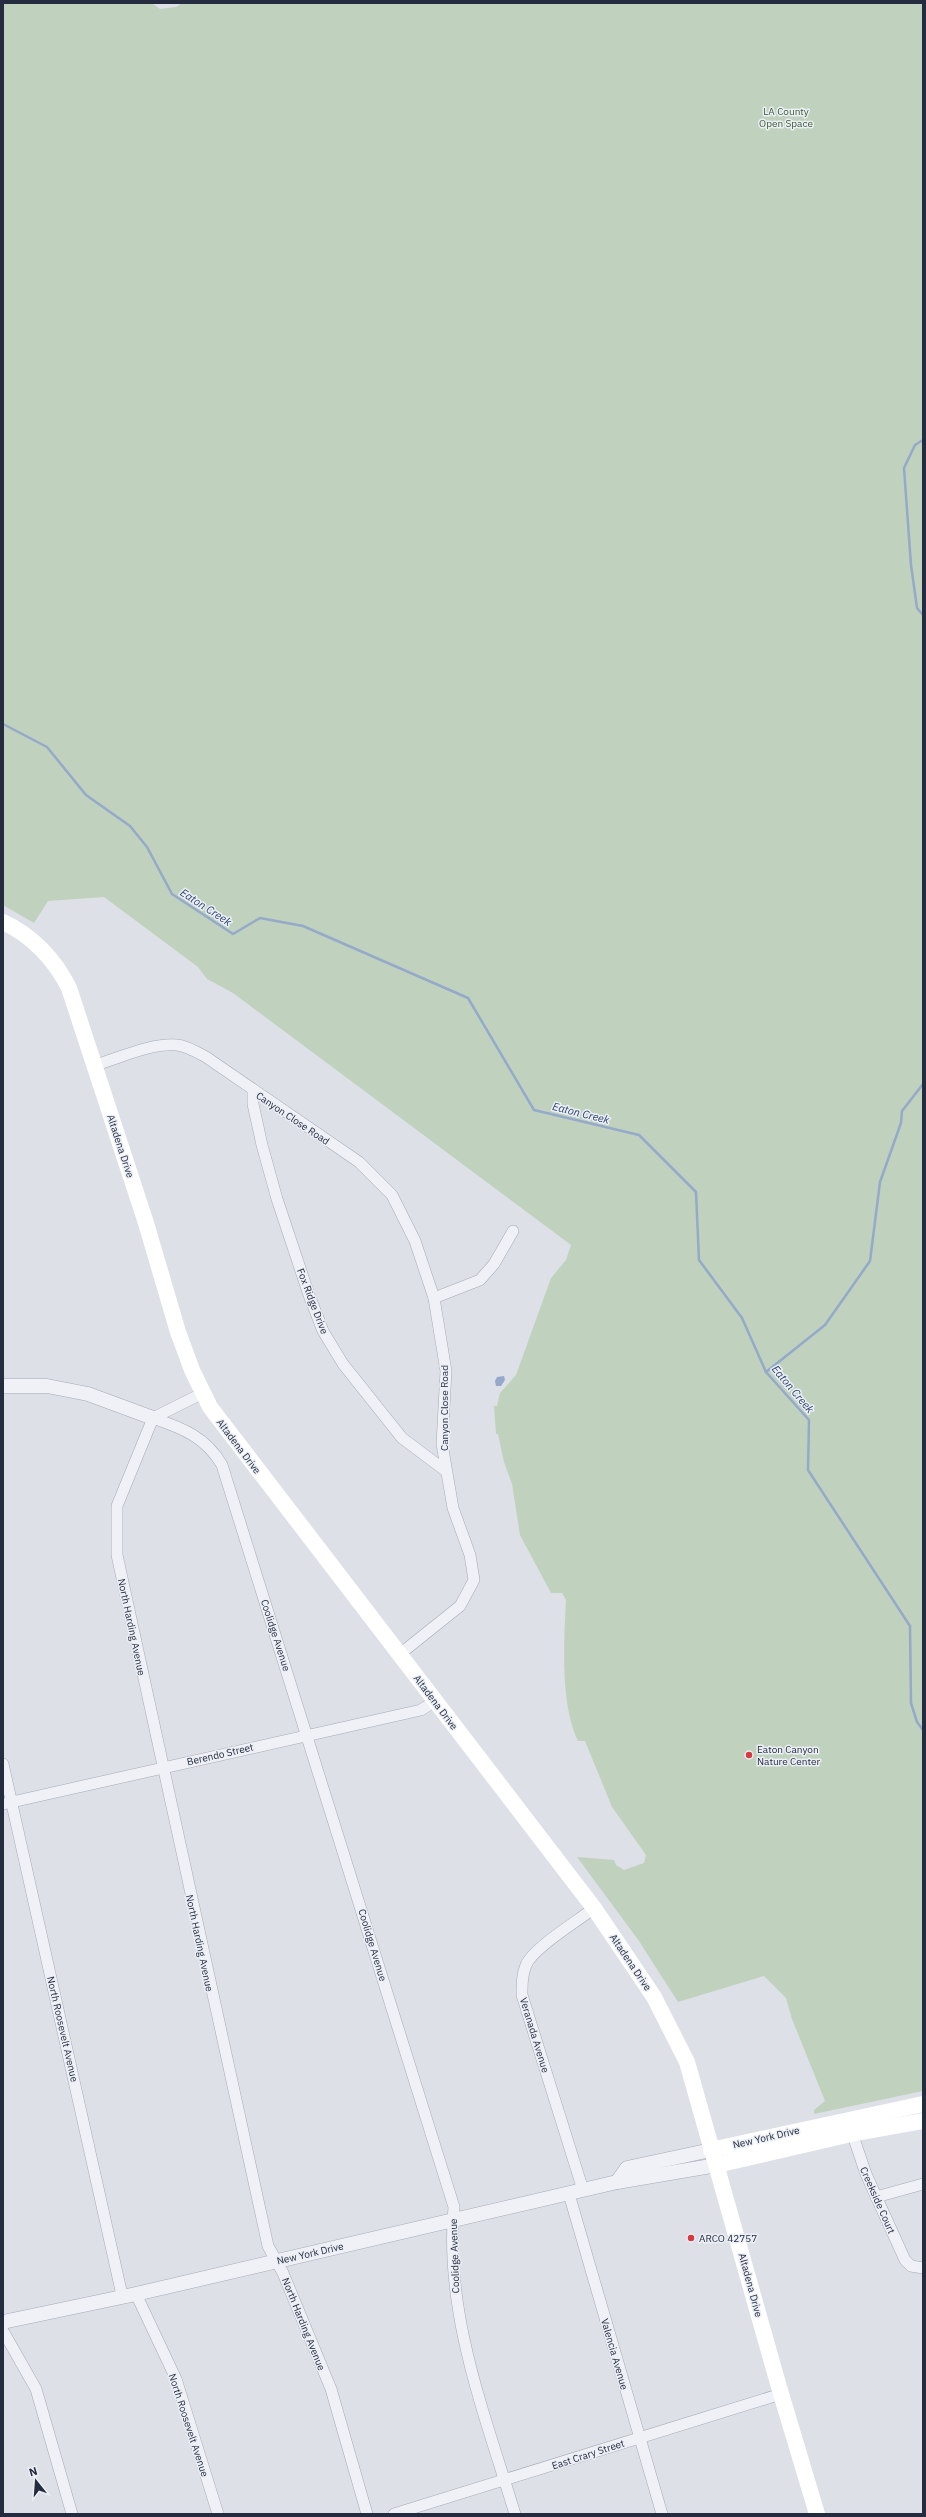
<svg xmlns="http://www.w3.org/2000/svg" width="926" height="2517" viewBox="0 0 926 2517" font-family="'IBM Plex Sans',sans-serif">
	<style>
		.green { fill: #c0d2bd }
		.water { fill: #95a9ca }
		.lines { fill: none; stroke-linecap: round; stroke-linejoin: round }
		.stream { stroke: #95a9ca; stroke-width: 2.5 }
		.minor-casing { stroke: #a6aab5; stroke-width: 12 }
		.tertiary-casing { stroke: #a6aab5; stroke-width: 15 }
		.minor { stroke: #eff1f6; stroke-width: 11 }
		.tertiary { stroke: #eff1f6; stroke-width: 14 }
		.secondary { stroke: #fff; stroke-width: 16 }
		.poi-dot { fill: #d53941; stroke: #eceff5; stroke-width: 1.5 }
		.labels { text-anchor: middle; stroke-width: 3; stroke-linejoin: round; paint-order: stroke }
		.park-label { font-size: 10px; fill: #365b32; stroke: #eceff5 }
		.street-label { font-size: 10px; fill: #252c3f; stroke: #eceff5 }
		.poi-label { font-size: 10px; fill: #252c3f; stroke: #eceff5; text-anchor: start }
		.water-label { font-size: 11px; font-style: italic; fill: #2e4674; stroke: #eceff5 }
	</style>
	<rect width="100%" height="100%" fill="#dde0e7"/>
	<!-- green -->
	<path class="green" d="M3,3H152L160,9L176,7L182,3H923V2091L814,2114V2110L825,2101L792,2019L786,1998L764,1976L678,2002L639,1941L577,1857L614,1860L616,1865L624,1870L644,1863L646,1855L612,1807L585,1741H578C560,1703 564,1641 566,1600L562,1593H551L520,1535L512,1484L504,1462L498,1434H496L494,1406H497L500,1393L516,1375L551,1278L566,1260L571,1245L233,993L207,979L198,967L104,897L48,901L34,923L3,905Z"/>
	<!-- water -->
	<path class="water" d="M504,1376L505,1380L501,1386H496L495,1381L497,1377Z"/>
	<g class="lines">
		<!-- stream -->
		<g class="stream">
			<path d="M923,440L915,445L904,468L911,565L917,608L923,615"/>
			<path d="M3,724L47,747L86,795L130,826L147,847L172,894L233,934L260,918L303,926L468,998L534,1110L639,1135L696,1192L699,1260L742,1318L766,1372L809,1420L808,1470L910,1626L911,1703L917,1722L923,1730"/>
			<path d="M766,1372L825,1325L870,1261L880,1182L901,1123L902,1111L923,1084"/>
		</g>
		<defs>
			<g id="minor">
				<path d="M95,1065C120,1058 150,1043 177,1045C187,1046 197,1052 206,1057L359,1162L392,1195L415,1241L434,1298L446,1371L442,1444L453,1508L470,1555L474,1580L460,1606L400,1654"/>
				<path d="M253,1091V1104L262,1145L277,1199L309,1295L323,1331L343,1364L402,1438L446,1471"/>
				<path d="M434,1298L480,1280L494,1264L513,1231"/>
				<path d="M203,1393L153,1418L117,1506V1555L268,2246L283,2273L331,2389L367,2514"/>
				<path d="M153,1418C182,1428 206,1437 222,1465L454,2207C444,2312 485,2415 515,2514"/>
				<path d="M3,1764L122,2295"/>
				<path d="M3,1804L421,1710L435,1701"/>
				<path d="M850,2127L866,2174L905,2260L911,2266L923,2268"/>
				<path d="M583,2190L522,1995C522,1984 522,1975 526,1965C534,1947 578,1921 594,1908"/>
				<path d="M569,2194L662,2514"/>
				<path d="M876,2197L923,2184"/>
				<path d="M136,2294L176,2379L218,2514"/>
				<path d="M3,2331L36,2389L72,2514"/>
				<path d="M394,2514L781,2394"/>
			</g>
			<g id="tertiary">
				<path d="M3,1386H47L88,1394L153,1418"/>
				<path d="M617,2182L627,2168L711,2150"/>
				<path d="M3,2322L136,2294L617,2182L717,2165"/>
			</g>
		</defs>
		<!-- minor casing -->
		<use href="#minor" class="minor-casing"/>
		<!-- tertiary casing -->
		<use href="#tertiary" class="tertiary-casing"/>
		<!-- minor -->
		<use href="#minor" class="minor"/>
		<!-- tertiary -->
		<use href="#tertiary" class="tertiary"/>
		<!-- secondary -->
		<g class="secondary">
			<path d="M3,922C32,935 55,960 69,988L146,1223L178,1332L192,1370L210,1407L594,1908L654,1997L687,2062L779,2387L817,2514"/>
			<path d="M711,2150L923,2104"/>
			<path d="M717,2165L851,2134L923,2121"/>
		</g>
	</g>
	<!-- markers -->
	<g class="poi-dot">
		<circle cx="749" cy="1755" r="4"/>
		<circle cx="691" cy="2238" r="4"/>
	</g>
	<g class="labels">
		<!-- park labels -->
		<g class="park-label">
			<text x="786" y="115">LA County<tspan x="786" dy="12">Open Space</tspan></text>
		</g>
		<!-- street labels -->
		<g class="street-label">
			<text transform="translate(293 1118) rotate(34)" y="4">Canyon Close Road</text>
			<text transform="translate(121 1146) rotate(72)" y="4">Altadena Drive</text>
			<text transform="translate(313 1301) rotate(69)" y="4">Fox Ridge Drive</text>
			<text transform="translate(444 1408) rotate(-90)" y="4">Canyon Close Road</text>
			<text transform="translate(239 1446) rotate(53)" y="4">Altadena Drive</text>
			<text transform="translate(132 1627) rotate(78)" y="4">North Harding Avenue</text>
			<text transform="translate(276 1635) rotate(72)" y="4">Coolidge Avenue</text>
			<text transform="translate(436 1702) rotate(53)" y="4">Altadena Drive</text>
			<text transform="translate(220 1754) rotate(-13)" y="4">Berendo Street</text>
			<text transform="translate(200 1943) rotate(78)" y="4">North Harding Avenue</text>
			<text transform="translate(373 1945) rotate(73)" y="4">Coolidge Avenue</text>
			<text transform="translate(631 1962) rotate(56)" y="4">Altadena Drive</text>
			<text transform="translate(63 2029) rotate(77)" y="4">North Roosevelt Avenue</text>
			<text transform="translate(535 2035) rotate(73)" y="4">Veranada Avenue</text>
			<text transform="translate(766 2137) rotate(-13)" y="4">New York Drive</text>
			<text transform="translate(878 2200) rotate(66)" y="4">Creekside Court</text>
			<text transform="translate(310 2253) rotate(-13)" y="4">New York Drive</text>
			<text transform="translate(454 2256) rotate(-92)" y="4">Coolidge Avenue</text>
			<text transform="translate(751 2285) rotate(75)" y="4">Altadena Drive</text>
			<text transform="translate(304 2324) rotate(68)" y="4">North Harding Avenue</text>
			<text transform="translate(615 2354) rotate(74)" y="4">Valencia Avenue</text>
			<text transform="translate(189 2425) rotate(72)" y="4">North Roosevelt Avenue</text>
			<text transform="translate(588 2454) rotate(-18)" y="4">East Crary Street</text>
		</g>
		<!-- poi labels -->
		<g class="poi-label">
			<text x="757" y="1753">Eaton Canyon<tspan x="757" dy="12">Nature Center</tspan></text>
			<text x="699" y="2242">ARCO 42757</text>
		</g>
		<!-- water labels -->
		<g class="water-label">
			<text transform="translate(206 907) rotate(33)" y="4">Eaton Creek</text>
			<text transform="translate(581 1113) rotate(14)" y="4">Eaton Creek</text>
			<text transform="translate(793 1389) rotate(50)" y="4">Eaton Creek</text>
		</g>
	</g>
	<!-- border -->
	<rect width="926" height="2517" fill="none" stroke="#252c3f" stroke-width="8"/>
	<!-- north arrow -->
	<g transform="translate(36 2481) rotate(343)" stroke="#eceff5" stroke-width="3" paint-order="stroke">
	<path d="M0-3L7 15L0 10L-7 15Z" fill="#252c3f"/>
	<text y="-6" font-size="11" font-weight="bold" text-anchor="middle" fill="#252c3f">N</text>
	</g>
</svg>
